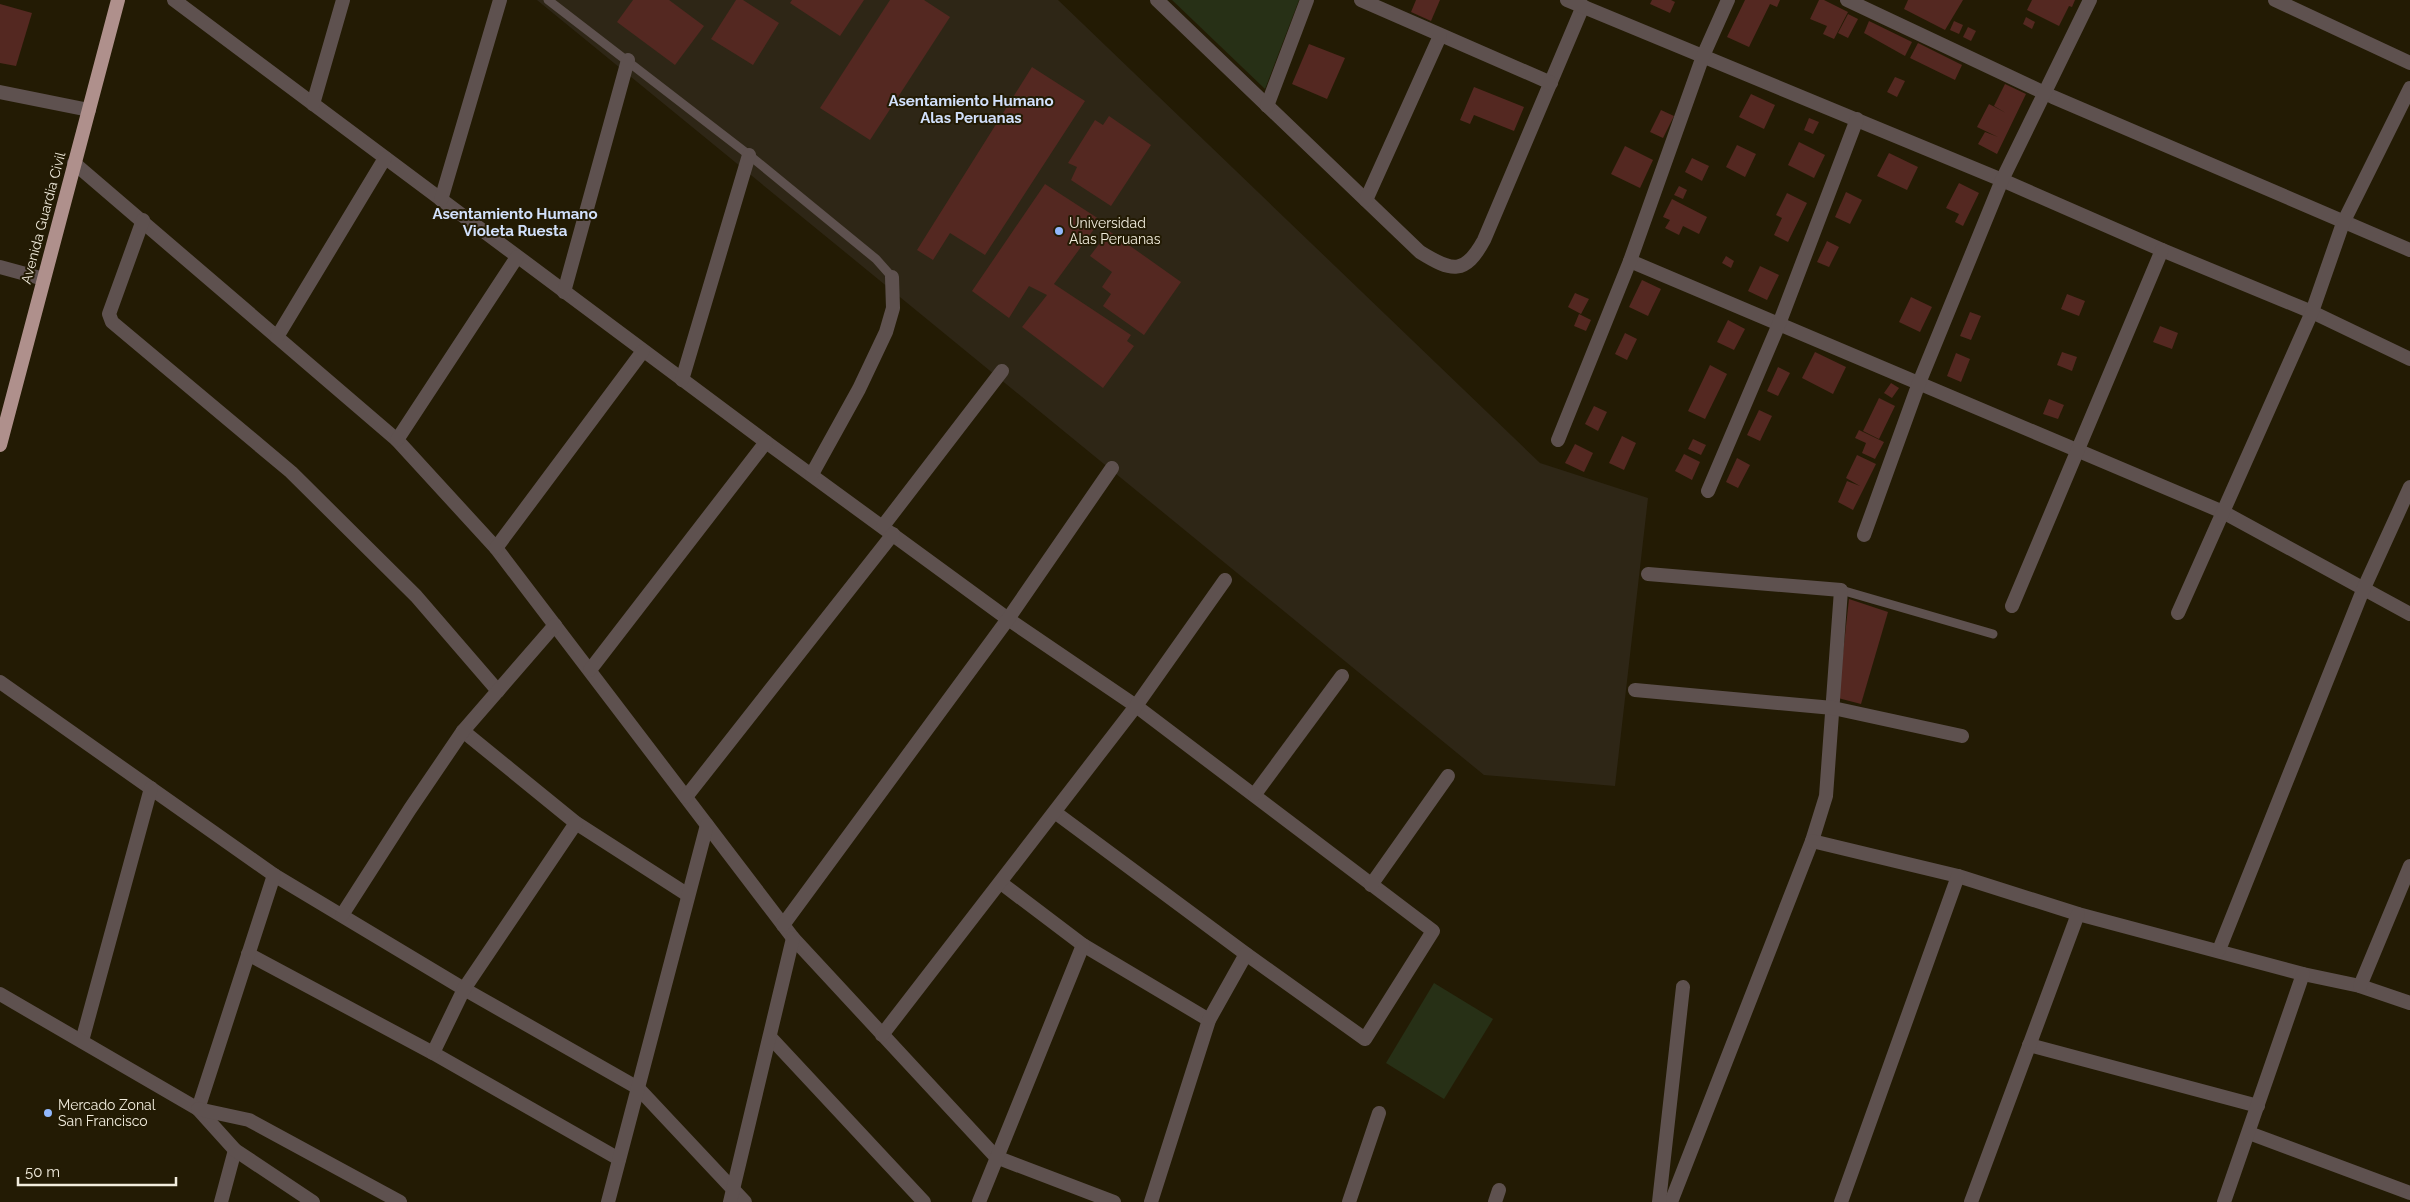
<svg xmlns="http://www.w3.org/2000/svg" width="2410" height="1202" viewBox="0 0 2410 1202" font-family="Raleway,sans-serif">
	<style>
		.education { fill: #2e2616 }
		.green { fill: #273016 }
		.building { fill: #542821 }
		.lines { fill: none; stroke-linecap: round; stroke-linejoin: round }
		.service { stroke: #5e514f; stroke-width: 9 }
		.minor { stroke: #5e514f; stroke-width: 14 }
		.tertiary { stroke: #5e514f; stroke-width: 14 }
		.trunk { stroke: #af908c; stroke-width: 14 }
		.poi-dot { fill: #91b8fd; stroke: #231b04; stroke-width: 2 }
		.labels { text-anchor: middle; stroke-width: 4; stroke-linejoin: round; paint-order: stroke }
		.street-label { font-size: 14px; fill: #f2edde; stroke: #231b04 }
		.poi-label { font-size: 14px; fill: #f2edde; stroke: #231b04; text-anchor: start }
		.neighbourhood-label { font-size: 15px; font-weight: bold; fill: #d2e1fc; stroke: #231b04 }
	</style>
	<rect width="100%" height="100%" fill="#231b04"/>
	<!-- education -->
	<path class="education" d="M537,0H1058L1540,463L1648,498L1615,786L1484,775Z"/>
	<!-- green -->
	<g class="green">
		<path d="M1172,0H1299L1265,89Z"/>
		<path d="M1434,983L1493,1019L1444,1099L1386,1063Z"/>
	</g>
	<!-- building -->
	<g class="building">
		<path d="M633,0H669L704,26L675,65L617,22Z"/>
		<path d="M736,0H743L779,23L753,65L711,39Z"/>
		<path d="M792,0H864L840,36L790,3Z"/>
		<path d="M890,0H924L950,17L870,140L820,108Z"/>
		<path d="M1416,0H1440L1431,21L1411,12Z"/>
		<path d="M1652,0H1671L1675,2L1670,13L1650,4Z"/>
		<path d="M1745,0H1780L1777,7L1770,4L1749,47L1727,37Z"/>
		<path d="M1819,0H1824L1848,12L1834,39L1823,34L1827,26L1810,19Z"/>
		<path d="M1908,0H1963L1945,30L1904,9Z"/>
		<path d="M2032,0H2075L2072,7L2069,6L2059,26L2027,10Z"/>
		<path d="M0,4L32,13L16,66L0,63Z"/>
		<path d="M1848,14L1858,19L1848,38L1838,33Z"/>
		<path d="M2026,17L2035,22L2032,29L2023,24Z"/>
		<path d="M1869,21L1912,42L1905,56L1864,33Z"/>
		<path d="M1954,21L1963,25L1959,34L1950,30Z"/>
		<path d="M1968,27L1976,31L1971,41L1963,37Z"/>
		<path d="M1918,43L1962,65L1955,80L1910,58Z"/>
		<path d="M1309,44L1345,58L1327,99L1292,84Z"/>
		<path d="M1032,67L1085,101L985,255L950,233L933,260L917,250Z"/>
		<path d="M1895,77L1905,81L1897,97L1887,92Z"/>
		<path d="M2005,84L2026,94L1997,154L1978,144L1985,132L1998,137L1977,127L1989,104L2006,113L1994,106Z"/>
		<path d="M1474,87L1524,107L1514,131L1474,115L1470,124L1460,120Z"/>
		<path d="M1751,94L1775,105L1764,129L1739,117Z"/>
		<path d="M1661,110L1674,116L1663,138L1650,132Z"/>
		<path d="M1109,116L1151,145L1111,206L1071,180L1077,167L1068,163L1095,120L1103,125Z"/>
		<path d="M1809,118L1819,122L1813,134L1804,130Z"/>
		<path d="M1799,142L1825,155L1814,178L1788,165Z"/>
		<path d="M1737,145L1756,154L1745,177L1726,167Z"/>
		<path d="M1625,146L1653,160L1640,188L1611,174Z"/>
		<path d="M1889,153L1918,167L1907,190L1877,176Z"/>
		<path d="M1692,158L1709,166L1702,181L1685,172Z"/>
		<path d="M1959,183L1979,193L1963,226L1955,222L1959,214L1946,208Z"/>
		<path d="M1045,184L1102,221L1099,226L1097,225L1054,284L1131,335L1127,341L1134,346L1103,388L1022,327L1047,295L1029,286L1009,318L972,291Z"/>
		<path d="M1679,186L1687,190L1683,199L1674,195Z"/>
		<path d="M1846,192L1862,200L1850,224L1835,217Z"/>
		<path d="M1787,193L1807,203L1788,242L1774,235L1782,218L1776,215Z"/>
		<path d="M1672,199L1707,217L1699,234L1683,226L1679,235L1665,228L1670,220L1663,217Z"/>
		<path d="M1109,231L1181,282L1144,335L1103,306L1111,294L1102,287L1112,272L1090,256Z"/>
		<path d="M1827,241L1839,247L1829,267L1817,262Z"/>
		<path d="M1726,256L1734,261L1731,268L1722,263Z"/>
		<path d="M1760,266L1779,275L1767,300L1748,291Z"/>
		<path d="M1642,280L1661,289L1648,316L1629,307Z"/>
		<path d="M1575,293L1589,299L1581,314L1568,307Z"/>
		<path d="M2067,294L2085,301L2079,316L2061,309Z"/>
		<path d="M1911,297L1932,307L1920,332L1899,322Z"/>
		<path d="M1970,312L1981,316L1971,340L1960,336Z"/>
		<path d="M1579,314L1591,320L1586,331L1574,326Z"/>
		<path d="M1728,320L1745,329L1734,350L1717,342Z"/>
		<path d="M2160,326L2178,333L2172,349L2153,342Z"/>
		<path d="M1625,333L1637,339L1627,360L1615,354Z"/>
		<path d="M1815,352L1846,367L1833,394L1802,378Z"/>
		<path d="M2062,352L2077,357L2072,371L2057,365Z"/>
		<path d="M1956,353L1970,359L1961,382L1947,376Z"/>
		<path d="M1710,365L1727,374L1705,419L1688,411Z"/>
		<path d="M1778,367L1790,373L1778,396L1767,391Z"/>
		<path d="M1891,383L1899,388L1892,398L1884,393Z"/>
		<path d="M1879,398L1895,406L1879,439L1863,431Z"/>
		<path d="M2049,399L2064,405L2058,419L2043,414Z"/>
		<path d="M1594,406L1607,412L1598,431L1585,424Z"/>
		<path d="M1759,410L1772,416L1760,441L1747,435Z"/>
		<path d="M1859,430L1884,442L1875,459L1862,453L1866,443L1855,438Z"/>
		<path d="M1622,436L1636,443L1624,470L1609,463Z"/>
		<path d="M1693,439L1706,445L1701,455L1688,449Z"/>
		<path d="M1575,444L1593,453L1584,472L1565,463Z"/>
		<path d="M1684,454L1700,462L1692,480L1675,471Z"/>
		<path d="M1857,455L1876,464L1853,510L1838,502L1847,481L1860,486L1846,478Z"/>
		<path d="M1737,458L1750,465L1738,488L1726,482Z"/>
		<path d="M1849,599L1888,612L1861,704L1838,698Z"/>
	</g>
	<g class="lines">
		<!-- service -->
		<g class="service">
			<path d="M548,0L749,155L876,259L892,277"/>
			<path d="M1841,590L1993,634"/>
		</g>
		<!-- minor -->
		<g class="minor">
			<path d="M174,0L766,442L1008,619L1136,706L1433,931L1365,1039L1246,954L1056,813"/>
			<path d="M1157,0L1420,252C1452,272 1465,275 1484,240L1583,6"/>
			<path d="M1361,0L1551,83"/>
			<path d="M1567,0L2002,180L2162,250L2312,312L2410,359"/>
			<path d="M1847,0L2053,97L2410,250"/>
			<path d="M2275,0L2410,63"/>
			<path d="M0,92L89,110"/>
			<path d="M313,104L343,0"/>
			<path d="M1267,106L1307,0"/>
			<path d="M74,163L397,440L496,548L793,938L996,1157L1114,1202"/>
			<path d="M441,200L500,0"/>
			<path d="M1366,200L1440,36"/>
			<path d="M143,220L109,314L112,322L291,472L416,596L498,691"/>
			<path d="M1630,261L2223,512L2410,614"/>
			<path d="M0,267L44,279"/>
			<path d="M564,292L628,60"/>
			<path d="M277,337L385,158"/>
			<path d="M682,380L749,155"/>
			<path d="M397,440L517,257"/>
			<path d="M1558,440L1630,261L1703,56L1728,0"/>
			<path d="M812,474L859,389L886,332L893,308L892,277"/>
			<path d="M1708,491L1779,324L1857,119"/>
			<path d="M883,526L1002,371"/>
			<path d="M1864,535L1919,383L2002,180L2090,0"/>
			<path d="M496,548L643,351"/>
			<path d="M1648,574L1841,590L1826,796L1812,841L1671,1202"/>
			<path d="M2012,606L2162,250"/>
			<path d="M2178,613L2312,312L2343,223L2410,88"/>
			<path d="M590,670L766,442"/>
			<path d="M0,682L274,875L464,989L638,1088L745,1202"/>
			<path d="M1635,690L1833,708L1962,736"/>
			<path d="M463,731L576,823L688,895"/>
			<path d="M1255,794L1342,676"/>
			<path d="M686,797L893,534"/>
			<path d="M1812,841L1958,876L2078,914L2303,974L2360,986L2410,1003"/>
			<path d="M1001,883L1083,945L1209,1020"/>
			<path d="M1371,885L1448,776"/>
			<path d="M342,915L410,809L463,731L555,625"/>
			<path d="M783,925L1008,619L1112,468"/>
			<path d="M2219,950L2363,590L2410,487"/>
			<path d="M248,954L433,1053L619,1159"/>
			<path d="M2360,986L2410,866"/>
			<path d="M882,1035L1136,706L1225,580"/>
			<path d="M770,1037L924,1202"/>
			<path d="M82,1041L151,788"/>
			<path d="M2029,1045L2258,1106"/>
			<path d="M433,1053L464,989L576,823"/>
			<path d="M198,1109L274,875"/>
			<path d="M2249,1133L2410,1193"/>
			<path d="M221,1202L235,1150"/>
			<path d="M608,1202L707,825"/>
			<path d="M730,1202L793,938"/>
			<path d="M979,1202L1083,945"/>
			<path d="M1151,1202L1209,1020L1246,954"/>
			<path d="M1349,1202L1379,1113"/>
			<path d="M1495,1202L1499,1190"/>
			<path d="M1659,1202L1683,987"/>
			<path d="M1841,1202L1958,876"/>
			<path d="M1971,1202L2078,914"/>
			<path d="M2224,1202L2303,974"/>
		</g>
		<!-- tertiary -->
		<g class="tertiary">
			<path d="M0,994L198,1109L235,1150L313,1202"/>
			<path d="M198,1109L249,1120L400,1202"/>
		</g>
		<!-- trunk -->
		<path class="trunk" d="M0,445L118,0"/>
	</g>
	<!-- markers -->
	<g class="poi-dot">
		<circle cx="1059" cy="231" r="5"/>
		<circle cx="48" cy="1113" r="5"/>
	</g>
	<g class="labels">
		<!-- street labels -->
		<g class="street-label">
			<text transform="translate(43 218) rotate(-75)" y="5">Avenida Guardia Civil</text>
		</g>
		<!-- poi labels -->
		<g class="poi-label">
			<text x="1069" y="228">Universidad<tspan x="1069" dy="16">Alas Peruanas</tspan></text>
			<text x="58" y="1110">Mercado Zonal<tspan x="58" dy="16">San Francisco</tspan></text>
		</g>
		<!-- neighbourhood labels -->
		<g class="neighbourhood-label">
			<text x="971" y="106">Asentamiento Humano<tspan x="971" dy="17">Alas Peruanas</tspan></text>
			<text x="515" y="219">Asentamiento Humano<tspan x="515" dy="17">Violeta Ruesta</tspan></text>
		</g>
	</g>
	<!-- scale -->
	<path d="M18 1177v8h158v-8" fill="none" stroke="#f2edde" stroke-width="2.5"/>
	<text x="25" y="1177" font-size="15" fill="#f2edde" stroke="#231b04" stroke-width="4" paint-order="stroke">50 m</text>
</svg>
